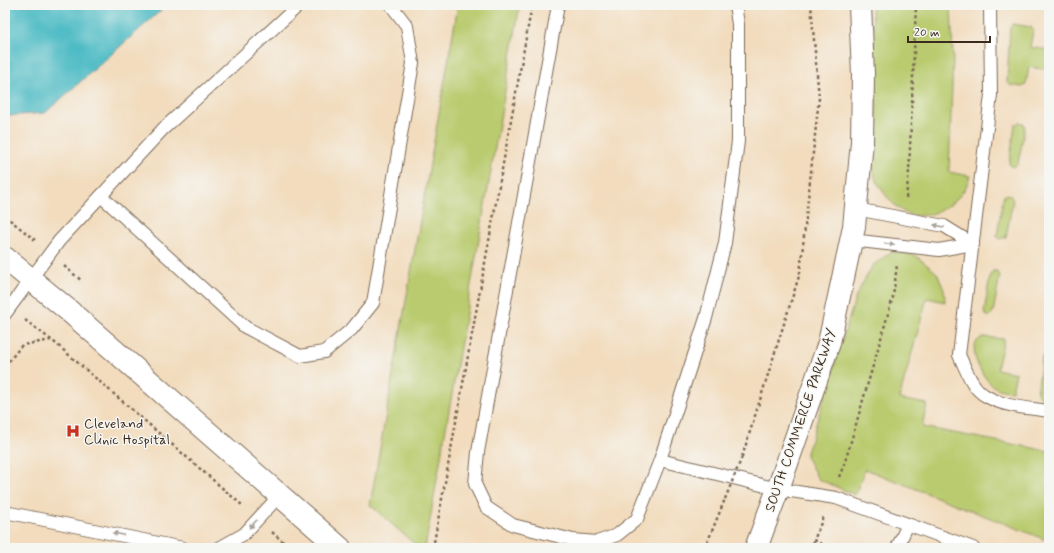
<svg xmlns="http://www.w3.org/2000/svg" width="1054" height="553" viewBox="0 0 1054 553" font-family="Mynerve,sans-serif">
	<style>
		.green { fill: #b9cb6e; stroke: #7a7a46 }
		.water { fill: #4dbbc5; stroke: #447272 }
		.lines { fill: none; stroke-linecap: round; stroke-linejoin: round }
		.service-casing { stroke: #7b6856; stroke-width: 14 }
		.minor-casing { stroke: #7b6856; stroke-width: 24 }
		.path { stroke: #7b6856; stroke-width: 2.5; stroke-dasharray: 3 3; stroke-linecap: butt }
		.service { stroke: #fff; stroke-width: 12 }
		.minor { stroke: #fff; stroke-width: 22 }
		.path-bridge { stroke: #7b6856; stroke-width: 2.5; stroke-dasharray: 3 3; stroke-linecap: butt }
		.oneway { fill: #a79f9a }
		.labels { text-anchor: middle; stroke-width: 3; stroke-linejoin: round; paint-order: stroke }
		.street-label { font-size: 14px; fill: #3b2a1e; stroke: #f6f6f2 }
		.poi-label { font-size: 14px; fill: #3b2a1e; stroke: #f6f6f2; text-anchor: start }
	</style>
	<rect width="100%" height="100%" fill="#f6f6f2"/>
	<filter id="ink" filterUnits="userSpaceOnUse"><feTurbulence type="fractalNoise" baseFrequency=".025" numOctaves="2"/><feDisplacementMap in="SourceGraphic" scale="8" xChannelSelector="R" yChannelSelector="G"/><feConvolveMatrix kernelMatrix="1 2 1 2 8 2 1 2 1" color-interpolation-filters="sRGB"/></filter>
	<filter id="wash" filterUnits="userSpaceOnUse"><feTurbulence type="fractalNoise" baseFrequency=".012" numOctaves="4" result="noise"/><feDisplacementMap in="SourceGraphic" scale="16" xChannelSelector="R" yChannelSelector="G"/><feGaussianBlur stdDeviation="0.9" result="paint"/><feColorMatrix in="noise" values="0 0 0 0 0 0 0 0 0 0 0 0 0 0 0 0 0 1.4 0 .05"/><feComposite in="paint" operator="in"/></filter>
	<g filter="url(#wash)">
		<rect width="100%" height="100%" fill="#f2dcbd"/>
		<!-- green -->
		<g class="green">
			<path d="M458,5H520L425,548H419L370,505Z"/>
			<path d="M872,5H951L953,57L949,172L970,176C968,181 967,186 964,190C953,207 926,222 906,213C894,207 883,193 877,182C867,162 876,133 876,112C877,77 873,40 872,5Z"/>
			<path d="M1012,24L1031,27L1033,31L1030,47L1049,50V70L1029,67L1026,84L1023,87L1010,85L1007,82L1010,27Z"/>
			<path d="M1020,122L1024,124L1025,127L1018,164L1013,167L1009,164L1015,125Z"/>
			<path d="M1009,194L1013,200L1006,237L1000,239L997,236L1003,197L1005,195Z"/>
			<path d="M891,252L915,255L937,273L944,290L945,302L927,298L899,399L927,404L922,427L1049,451V541L865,469L855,495L818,479L806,456L856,296L872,266Z"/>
			<path d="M993,271H996L1000,275L993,313L989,317L984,313L990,275Z"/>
			<path d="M983,337L1004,339L997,369L1016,373L1012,391C1006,391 999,390 993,386C982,377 963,345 983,337Z"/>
			<path d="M1046,352L1049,353V379L1046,395L1042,398L1037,394L1042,356Z"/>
		</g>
		<!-- water -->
		<path class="water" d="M5,5H167L45,113L5,116Z"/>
	</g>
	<g filter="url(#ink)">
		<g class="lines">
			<defs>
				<g id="service">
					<path d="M558,5L478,452L475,484L486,507L513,525L573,540L597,542L617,535L637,519L660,460L706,318L725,243L738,141V24L735,5"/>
					<path d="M990,5L991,95L959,355C966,369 972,389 986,396C1004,407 1029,408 1049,411"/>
					<path d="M101,196L245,327L300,356L324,352L352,329L373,303L413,63L407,26L391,5"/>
					<path d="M856,209L944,226L973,244"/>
					<path d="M851,240L939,250L973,244"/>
					<path d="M5,314L59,241L163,129L299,5"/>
					<path d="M660,460L778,489L836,498L973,548"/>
					<path d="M5,512L183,548"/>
					<path d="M219,548L244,534L280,495"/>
					<path d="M897,548L908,524"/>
				</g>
				<g id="minor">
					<path d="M5,258L68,310L340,548"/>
					<path d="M756,548L778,489L829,343L854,227L862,142L863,74L860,5"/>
				</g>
			</defs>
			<!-- service casing -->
			<use href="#service" class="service-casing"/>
			<!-- minor casing -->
			<use href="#minor" class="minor-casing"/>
			<!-- path -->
			<g class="path">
				<path d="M906,198L909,171L916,5"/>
				<path d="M5,216L35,240"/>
				<path d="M64,266L82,281"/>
				<path d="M25,320L54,342L243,506"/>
				<path d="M5,366L22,345L51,340"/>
				<path d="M742,457L800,273L819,98L811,5"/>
				<path d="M839,477L845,462L893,297L897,265"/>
				<path d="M272,532L290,548"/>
				<path d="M814,540L830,548"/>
				<path d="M268,548L285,544"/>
				<path d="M433,548L532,5"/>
				<path d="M705,548L725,499"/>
				<path d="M811,548L824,515"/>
			</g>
			<!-- service -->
			<use href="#service" class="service"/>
			<!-- minor -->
			<use href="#minor" class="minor"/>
			<!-- path-bridge -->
			<path class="path-bridge" d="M725,499L742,457"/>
		</g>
		<!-- one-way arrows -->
		<defs><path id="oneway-solid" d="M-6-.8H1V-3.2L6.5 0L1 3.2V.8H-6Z"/></defs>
		<g class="oneway">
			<use href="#oneway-solid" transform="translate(939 226) rotate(-166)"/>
			<use href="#oneway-solid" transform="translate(889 244) rotate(7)"/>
			<use href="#oneway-solid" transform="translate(253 524) rotate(134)"/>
			<use href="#oneway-solid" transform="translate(118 534) rotate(-169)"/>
		</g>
	</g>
	<!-- icons -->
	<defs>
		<symbol id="hospital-bare" viewBox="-9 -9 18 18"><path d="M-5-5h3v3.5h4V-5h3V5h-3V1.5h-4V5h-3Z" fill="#c8321e" stroke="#f6f6f2" stroke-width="2.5" paint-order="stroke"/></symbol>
	</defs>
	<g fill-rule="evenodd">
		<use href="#hospital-bare" x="63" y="421" width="20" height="20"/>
	</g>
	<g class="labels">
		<!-- street labels -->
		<g class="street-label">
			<text transform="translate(800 420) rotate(-71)" y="5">SOUTH COMMERCE PARKWAY</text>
		</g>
		<!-- poi labels -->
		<g class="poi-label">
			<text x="84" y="428">Cleveland<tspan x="84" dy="16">Clinic Hospital</tspan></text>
		</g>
	</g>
	<!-- margin -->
	<rect width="1054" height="553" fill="none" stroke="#f6f6f2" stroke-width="20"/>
	<!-- scale -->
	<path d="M908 36v6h82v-6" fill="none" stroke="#3b2a1e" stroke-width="2"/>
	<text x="914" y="36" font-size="12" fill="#3b2a1e" stroke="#f6f6f2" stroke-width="3" paint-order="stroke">20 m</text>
</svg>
